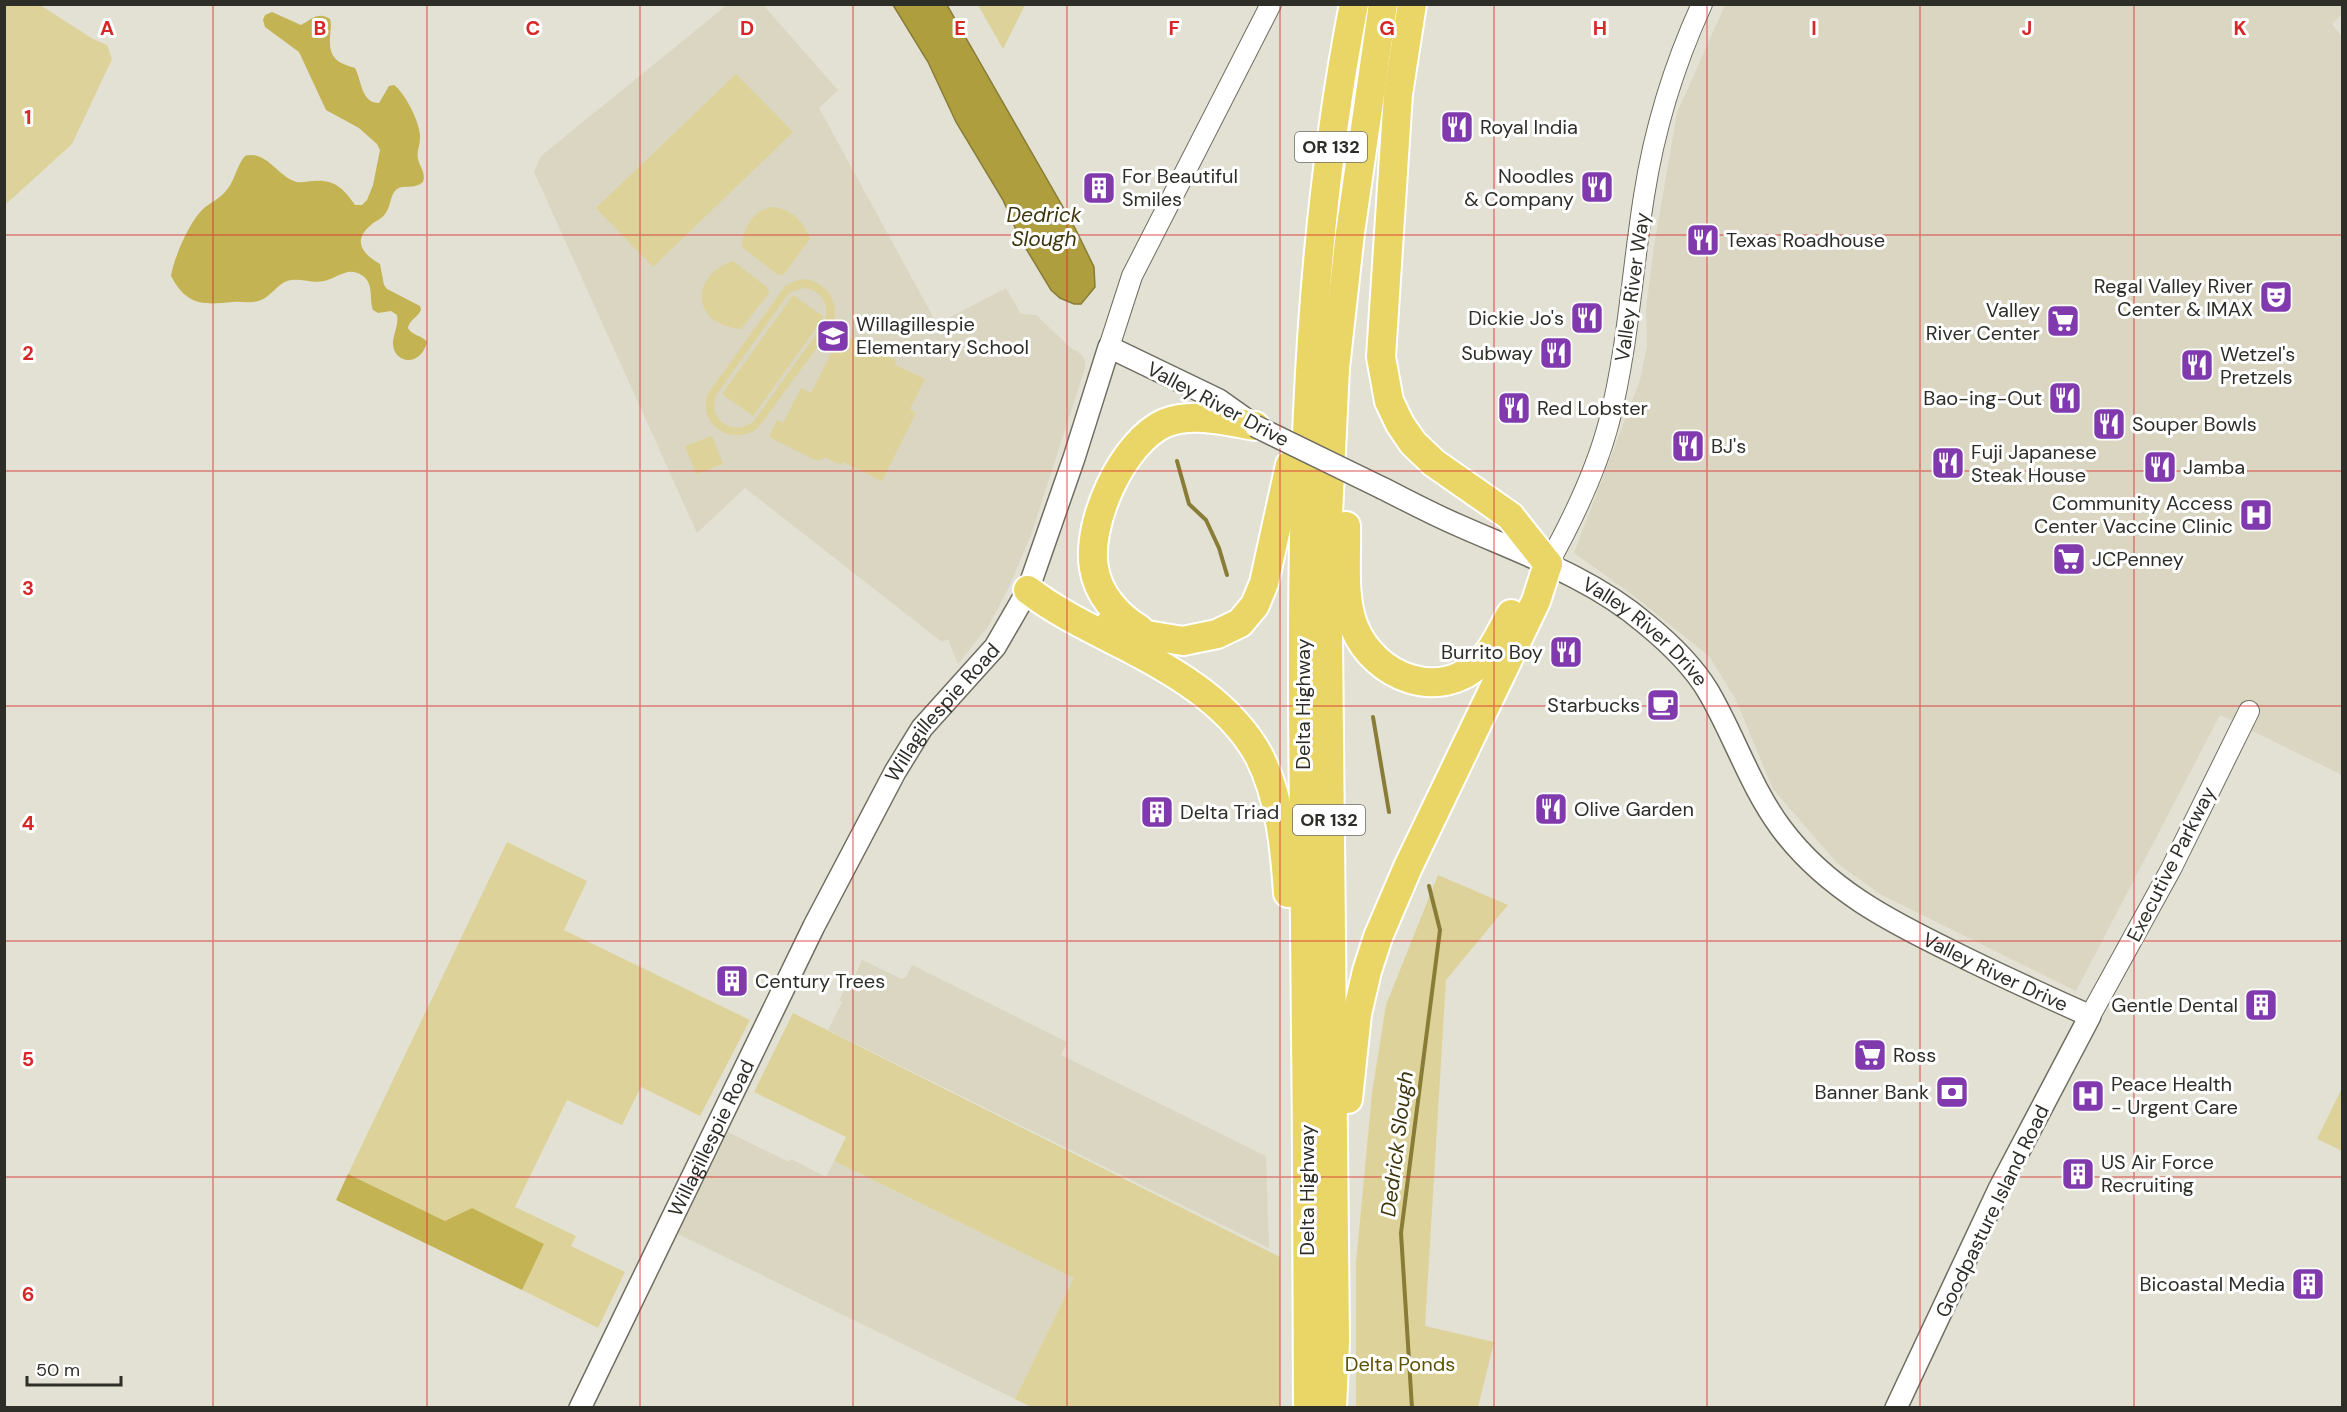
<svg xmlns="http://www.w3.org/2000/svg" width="2347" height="1412" viewBox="0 0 2347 1412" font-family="'DM Sans',sans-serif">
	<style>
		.built { fill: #dad6c1 }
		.green { fill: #ddd39a; fill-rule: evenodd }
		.forest { fill: #c3b353 }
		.water { fill: #af9e3d; stroke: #887c37; stroke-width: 1.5 }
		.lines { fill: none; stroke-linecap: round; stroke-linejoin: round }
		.stream { stroke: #887c37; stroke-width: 4 }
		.tertiary-casing { stroke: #6f6d60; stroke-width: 22 }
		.secondary-casing { stroke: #6f6d60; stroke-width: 24 }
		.motorway-casing { stroke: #fff; stroke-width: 32 }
		.tertiary { stroke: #fff; stroke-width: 20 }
		.secondary { stroke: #fff; stroke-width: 21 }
		.motorway { stroke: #ead666; stroke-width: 28 }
		.secondary-bridge-casing { stroke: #6f6d60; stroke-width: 24; stroke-linecap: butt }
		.secondary-bridge { stroke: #fff; stroke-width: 21 }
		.grid { fill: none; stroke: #d62828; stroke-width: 1.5; stroke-opacity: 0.55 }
		.labels { text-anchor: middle; stroke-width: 6; stroke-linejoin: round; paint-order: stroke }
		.shield { fill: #fff; stroke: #6d6d68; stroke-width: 1.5 }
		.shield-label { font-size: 18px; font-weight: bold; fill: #2e2e28 }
		.poi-label { font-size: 20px; fill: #2e2e28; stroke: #fff; text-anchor: start }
		.street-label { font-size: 20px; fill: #2e2e28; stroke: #fff }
		.park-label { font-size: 20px; fill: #5d5203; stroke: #fff }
		.water-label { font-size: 21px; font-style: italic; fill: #3d360d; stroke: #fff }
		.grid-label { font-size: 20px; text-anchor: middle; font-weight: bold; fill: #d62828; stroke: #fff; stroke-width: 6; stroke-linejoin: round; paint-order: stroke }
	</style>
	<rect width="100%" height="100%" fill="#e3e1d3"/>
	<!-- built -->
	<g class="built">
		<path d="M727,5H763L838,90L819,108L937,324L1006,288L1021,314L1036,315L1071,348L1081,354L1085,361V368L1031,535L1009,587L989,625L958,664L948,639L942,642L745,488L697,533L534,172L541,156Z"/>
		<path d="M1725,5H2342V14L2332,24L2342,37V775L2220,715L2076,991L1880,894L1837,863L1773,789L1735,698L1709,656L1629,592L1574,553L1640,380L1647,346L1646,308L1654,246L1677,113Z"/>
		<path d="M862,960L902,979L906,977L912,965L1067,1042L1061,1055L1266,1156L1269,1248L828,1030L842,1002L839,1000L849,982L852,983Z"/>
		<path d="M728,1132L789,1162L791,1159L826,1177L834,1161L1074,1278L1015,1399L678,1234Z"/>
	</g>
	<!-- green -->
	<g class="green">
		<path d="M5,4L40,5L93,39L107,45L112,59L72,144L5,205Z"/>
		<path d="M978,5H1025L1003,49Z"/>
		<path d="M736,74L793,132L653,267L596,208Z"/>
		<path d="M772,207C791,208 804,222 810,239L784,274L778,275L742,247C743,228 752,211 772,207Z"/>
		<path d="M733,261L768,288L769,293L741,329C692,325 688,277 733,261Z"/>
		<path d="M806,279C829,284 841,305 832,327L758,428C733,447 698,426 707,395L785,286L795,281ZM803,288C822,289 831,307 824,323L753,422C733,437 705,419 717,394L789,293Z"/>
		<path d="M793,295L824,317L753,416L722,394Z"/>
		<path d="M841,333L896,360L895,365L925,379L910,409L916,413L882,481L843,462L841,465L824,457L822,460H815L769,437L777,420L783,423L801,388L811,393Z"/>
		<path d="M712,436L723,464L696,474L685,446Z"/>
		<path d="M507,842L587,881L564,930L750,1020L700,1116L641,1087L622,1125L567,1100L515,1207L576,1236L571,1246L625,1272L598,1328L522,1290L544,1244L445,1221L348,1174Z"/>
		<path d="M1438,875L1508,905L1446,980L1425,1326L1494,1342L1478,1407H1356V1263L1372,1093L1386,1005Z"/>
		<path d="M793,1013L1280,1257V1407L1033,1408L1015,1399L1074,1278L834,1161L846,1137L754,1092Z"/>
		<path d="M2341,1090L2342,1091V1151L2317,1139Z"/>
	</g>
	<!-- forest -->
	<g class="forest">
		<path d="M272,12L301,25C312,19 318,11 330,19C332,26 330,31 330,38C329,59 338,63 355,68C362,81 361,103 379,103L389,86L394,85C405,93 419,121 420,135C421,144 416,151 418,159C420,168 426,172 423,182C413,190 405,184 397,189C390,194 391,207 385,214C382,219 375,221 371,225C351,241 364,255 380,264L384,285L387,289L420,306L421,310C418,317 409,320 408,328C412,336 422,335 427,342C420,369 393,362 393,344C393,334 399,325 397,315L391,311L378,313L373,310C369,299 374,284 363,276C348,265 338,278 324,281C312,284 299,277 287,281C278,284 271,296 261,300C252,304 242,301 233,302C203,305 187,306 171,276C174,258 189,222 203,209C210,203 219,199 225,192C235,182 236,166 245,156C266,150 277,175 294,181C301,184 306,181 313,181C335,179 344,189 355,205H362L367,200L373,185L380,150L377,144L359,128L326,110L299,52L265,27L263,20L265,15Z"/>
		<path d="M348,1174L445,1221L472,1208L544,1244L522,1290L336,1200Z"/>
	</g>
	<!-- water -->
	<path class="water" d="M893,5H947L1075,228L1094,267L1095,287L1081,304H1074L1060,298L1051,290L1019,237L1003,200L956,122L928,62Z"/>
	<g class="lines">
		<!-- stream -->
		<g class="stream">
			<path d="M1177,461L1189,504L1206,520L1219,548L1227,575"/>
			<path d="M1373,717L1389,812"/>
			<path d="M1412,1408L1401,1233L1440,930L1429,886"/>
		</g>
		<defs>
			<g id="tertiary">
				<path d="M1109,347L1132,276L1271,4"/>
				<path d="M1548,564C1573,519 1596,472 1609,422C1628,348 1632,272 1644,196C1654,131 1674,65 1702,4"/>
				<path d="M2090,1016L2171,869L2249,711"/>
			</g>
			<g id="secondary">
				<path id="s1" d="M1382,488C1408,501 1434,515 1460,526C1523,554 1593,578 1646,624C1668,642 1693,666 1708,691C1734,735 1750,786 1781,828C1826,889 1891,922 1957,954C2001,976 2046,996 2090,1016L1999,1189L1896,1408"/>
				<path id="s2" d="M580,1408L814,926L895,772L922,728L995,647L1028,590L1074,458L1109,347L1219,400L1250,422"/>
			</g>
			<g id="motorway">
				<path d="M1412,4L1398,94L1381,357L1389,401L1400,424L1413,443L1434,463L1510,516L1548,564"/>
				<path d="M1346,526C1347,558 1342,597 1354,627C1375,678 1440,703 1482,661C1495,648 1502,629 1511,614"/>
				<path d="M1028,590C1059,614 1096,631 1131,649C1179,674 1232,706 1259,756C1280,797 1285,848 1288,893"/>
				<path d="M1110,624L1123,631L1183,641L1217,634L1240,623L1255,605L1264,583L1290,465"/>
				<path d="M1139,629C1117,616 1098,594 1094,568C1086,524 1122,442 1165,423C1193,412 1227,421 1255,426"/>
				<path d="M1348,1099L1357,1014L1367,971L1378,937L1408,867L1536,601L1548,564"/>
				<path d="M1308,1408C1308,1212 1306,1017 1304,821C1301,548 1301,274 1354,4"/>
				<path d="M1332,1408L1335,1341L1327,535L1335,368L1350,233L1383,4"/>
			</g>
		</defs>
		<!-- tertiary casing -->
		<use href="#tertiary" class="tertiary-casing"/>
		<!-- secondary casing -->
		<use href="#secondary" class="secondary-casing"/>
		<!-- motorway casing -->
		<use href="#motorway" class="motorway-casing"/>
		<!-- tertiary -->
		<use href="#tertiary" class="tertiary"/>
		<!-- secondary -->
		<use href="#secondary" class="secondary"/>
		<!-- motorway -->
		<use href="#motorway" class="motorway"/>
		<defs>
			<path id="secondary-bridge" d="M1255,426L1382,488"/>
		</defs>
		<!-- secondary-bridge casing -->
		<use href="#secondary-bridge" class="secondary-bridge-casing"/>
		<!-- secondary-bridge -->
		<use href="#secondary-bridge" class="secondary-bridge"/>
	</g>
	<!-- grid -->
	<path class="grid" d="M213,4V1408M427,4V1408M640,4V1408M853,4V1408M1067,4V1408M1280,4V1408M1494,4V1408M1707,4V1408M1920,4V1408M2134,4V1408M4,235H2342M4,471H2342M4,706H2342M4,941H2342M4,1177H2342"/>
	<!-- icons -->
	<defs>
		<symbol id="restaurant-square" viewBox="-11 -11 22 22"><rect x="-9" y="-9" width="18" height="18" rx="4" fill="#803aad" stroke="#fff"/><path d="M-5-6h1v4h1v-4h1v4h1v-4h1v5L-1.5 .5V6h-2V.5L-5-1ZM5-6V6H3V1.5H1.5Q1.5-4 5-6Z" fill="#fff"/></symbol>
		<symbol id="building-square" viewBox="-11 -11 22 22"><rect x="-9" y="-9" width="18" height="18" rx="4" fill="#803aad" stroke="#fff"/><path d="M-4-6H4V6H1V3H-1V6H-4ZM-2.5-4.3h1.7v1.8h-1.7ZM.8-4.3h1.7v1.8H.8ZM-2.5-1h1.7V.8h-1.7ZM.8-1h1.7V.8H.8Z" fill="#fff"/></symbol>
		<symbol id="theatre-square" viewBox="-11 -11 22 22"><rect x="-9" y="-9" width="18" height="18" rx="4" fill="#803aad" stroke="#fff"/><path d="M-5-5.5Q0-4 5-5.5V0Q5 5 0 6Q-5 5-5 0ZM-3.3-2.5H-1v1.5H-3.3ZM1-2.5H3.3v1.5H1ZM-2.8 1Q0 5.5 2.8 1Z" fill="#fff"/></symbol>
		<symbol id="supermarket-square" viewBox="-11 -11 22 22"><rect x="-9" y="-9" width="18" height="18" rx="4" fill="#803aad" stroke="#fff"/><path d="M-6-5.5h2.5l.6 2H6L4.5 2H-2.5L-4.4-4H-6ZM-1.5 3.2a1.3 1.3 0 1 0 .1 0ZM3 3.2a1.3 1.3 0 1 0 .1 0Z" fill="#fff"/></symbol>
		<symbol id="school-square" viewBox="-11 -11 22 22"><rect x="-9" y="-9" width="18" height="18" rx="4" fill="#803aad" stroke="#fff"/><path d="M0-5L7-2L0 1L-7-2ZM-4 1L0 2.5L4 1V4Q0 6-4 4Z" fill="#fff"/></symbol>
		<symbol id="hospital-square" viewBox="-11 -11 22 22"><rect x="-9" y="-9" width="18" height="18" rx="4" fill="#803aad" stroke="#fff"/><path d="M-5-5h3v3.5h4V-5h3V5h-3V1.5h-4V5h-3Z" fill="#fff"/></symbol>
		<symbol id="cafe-square" viewBox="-11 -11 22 22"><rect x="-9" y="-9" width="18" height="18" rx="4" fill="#803aad" stroke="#fff"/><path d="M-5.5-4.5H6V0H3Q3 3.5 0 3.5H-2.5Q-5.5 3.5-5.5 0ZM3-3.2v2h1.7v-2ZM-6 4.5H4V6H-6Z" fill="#fff"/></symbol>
		<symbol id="bank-square" viewBox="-11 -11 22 22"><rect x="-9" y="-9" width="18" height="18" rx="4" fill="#803aad" stroke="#fff"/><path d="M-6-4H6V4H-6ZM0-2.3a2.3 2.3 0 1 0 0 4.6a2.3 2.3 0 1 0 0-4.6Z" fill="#fff"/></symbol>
	</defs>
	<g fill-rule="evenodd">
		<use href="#restaurant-square" x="1438" y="108" width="38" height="38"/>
		<use href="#restaurant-square" x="1578" y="168" width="38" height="38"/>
		<use href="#building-square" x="1080" y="169" width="38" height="38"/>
		<use href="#restaurant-square" x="1684" y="221" width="38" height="38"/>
		<use href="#theatre-square" x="2257" y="278" width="38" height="38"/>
		<use href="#restaurant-square" x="1568" y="299" width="38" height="38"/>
		<use href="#supermarket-square" x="2044" y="302" width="38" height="38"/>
		<use href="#school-square" x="814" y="317" width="38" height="38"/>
		<use href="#restaurant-square" x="1537" y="334" width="38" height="38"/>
		<use href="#restaurant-square" x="2178" y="346" width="38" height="38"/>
		<use href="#restaurant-square" x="2046" y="379" width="38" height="38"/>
		<use href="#restaurant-square" x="1495" y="389" width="38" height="38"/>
		<use href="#restaurant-square" x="2090" y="405" width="38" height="38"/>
		<use href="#restaurant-square" x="1669" y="427" width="38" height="38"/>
		<use href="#restaurant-square" x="1929" y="444" width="38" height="38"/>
		<use href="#restaurant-square" x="2141" y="448" width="38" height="38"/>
		<use href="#hospital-square" x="2237" y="496" width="38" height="38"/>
		<use href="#supermarket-square" x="2050" y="540" width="38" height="38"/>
		<use href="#restaurant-square" x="1547" y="633" width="38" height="38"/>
		<use href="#cafe-square" x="1644" y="686" width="38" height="38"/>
		<use href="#restaurant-square" x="1532" y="790" width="38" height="38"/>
		<use href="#building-square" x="1138" y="793" width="38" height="38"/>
		<use href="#building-square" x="713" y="962" width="38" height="38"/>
		<use href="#building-square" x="2242" y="986" width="38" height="38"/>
		<use href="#supermarket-square" x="1851" y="1036" width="38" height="38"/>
		<use href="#bank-square" x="1933" y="1073" width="38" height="38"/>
		<use href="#hospital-square" x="2069" y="1077" width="38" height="38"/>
		<use href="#building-square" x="2059" y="1155" width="38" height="38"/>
		<use href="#building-square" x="2289" y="1265" width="38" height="38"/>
	</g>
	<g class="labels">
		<!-- shield labels -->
		<g class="shield">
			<rect x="1295" y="132" width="72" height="30" rx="4.5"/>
			<rect x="1293" y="805" width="72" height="30" rx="4.5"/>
		</g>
		<g class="shield-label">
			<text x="1331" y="153">OR 132</text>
			<text x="1329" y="826">OR 132</text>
		</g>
		<!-- poi labels -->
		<g class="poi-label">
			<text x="1480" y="134">Royal India</text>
			<text x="1122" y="183">For Beautiful<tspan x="1122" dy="23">Smiles</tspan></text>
			<text x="1574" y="183" text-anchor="end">Noodles<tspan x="1574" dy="23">&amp; Company</tspan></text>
			<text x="1726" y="247">Texas Roadhouse</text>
			<text x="2253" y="293" text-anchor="end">Regal Valley River<tspan x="2253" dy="23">Center &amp; IMAX</tspan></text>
			<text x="2040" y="317" text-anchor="end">Valley<tspan x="2040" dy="23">River Center</tspan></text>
			<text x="1564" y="325" text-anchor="end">Dickie Jo's</text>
			<text x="856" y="331">Willagillespie<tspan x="856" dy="23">Elementary School</tspan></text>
			<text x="1533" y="360" text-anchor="end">Subway</text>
			<text x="2220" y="361">Wetzel's<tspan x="2220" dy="23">Pretzels</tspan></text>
			<text x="2042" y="405" text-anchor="end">Bao-ing-Out</text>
			<text x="1537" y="415">Red Lobster</text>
			<text x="2132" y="431">Souper Bowls</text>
			<text x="1711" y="453">BJ's</text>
			<text x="1971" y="459">Fuji Japanese<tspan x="1971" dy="23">Steak House</tspan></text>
			<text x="2183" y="474">Jamba</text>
			<text x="2233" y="510" text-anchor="end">Community Access<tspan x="2233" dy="23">Center Vaccine Clinic</tspan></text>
			<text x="2092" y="566">JCPenney</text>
			<text x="1543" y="659" text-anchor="end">Burrito Boy</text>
			<text x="1640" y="712" text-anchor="end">Starbucks</text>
			<text x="1574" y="816">Olive Garden</text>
			<text x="1180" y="819">Delta Triad</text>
			<text x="755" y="988">Century Trees</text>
			<text x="2238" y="1012" text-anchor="end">Gentle Dental</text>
			<text x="1893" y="1062">Ross</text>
			<text x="2111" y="1091">Peace Health<tspan x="2111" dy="23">- Urgent Care</tspan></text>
			<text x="1929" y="1099" text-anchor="end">Banner Bank</text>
			<text x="2101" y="1169">US Air Force<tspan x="2101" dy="23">Recruiting</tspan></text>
			<text x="2285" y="1291" text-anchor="end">Bicoastal Media</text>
		</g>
		<!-- street labels -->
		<g class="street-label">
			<text transform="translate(1632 287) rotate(-82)" y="7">Valley River Way</text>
			<text transform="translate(1218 404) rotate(28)" y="7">Valley River Drive</text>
			<text dy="7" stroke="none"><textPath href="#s1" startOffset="302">Valley River Drive</textPath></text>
			<text transform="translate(1303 704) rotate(-90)" y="7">Delta Highway</text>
			<text dy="7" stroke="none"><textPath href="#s2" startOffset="786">Willagillespie Road</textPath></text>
			<text transform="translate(2171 864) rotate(-63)" y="7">Executive Parkway</text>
			<text dy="7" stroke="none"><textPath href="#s1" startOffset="806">Valley River Drive</textPath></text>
			<text dy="7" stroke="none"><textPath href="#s2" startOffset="300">Willagillespie Road</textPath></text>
			<text transform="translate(1307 1190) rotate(-90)" y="7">Delta Highway</text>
			<text transform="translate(1992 1211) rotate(-64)" y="7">Goodpasture Island Road</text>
		</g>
		<!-- park labels -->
		<g class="park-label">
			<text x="1400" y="1371">Delta Ponds</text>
		</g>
		<!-- water labels -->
		<g class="water-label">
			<text x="1044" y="222">Dedrick<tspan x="1044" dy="24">Slough</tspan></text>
			<text transform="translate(1397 1144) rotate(-83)" y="7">Dedrick Slough</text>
		</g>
	</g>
	<g class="grid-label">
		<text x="107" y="35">A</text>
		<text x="320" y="35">B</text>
		<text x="533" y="35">C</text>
		<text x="747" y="35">D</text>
		<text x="960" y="35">E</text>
		<text x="1174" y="35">F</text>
		<text x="1387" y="35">G</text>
		<text x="1600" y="35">H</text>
		<text x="1814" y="35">I</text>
		<text x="2027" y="35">J</text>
		<text x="2240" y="35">K</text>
		<text x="28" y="124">1</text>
		<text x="28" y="360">2</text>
		<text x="28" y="595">3</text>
		<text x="28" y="830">4</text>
		<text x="28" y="1066">5</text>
		<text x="28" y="1301">6</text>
	</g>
	<!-- border -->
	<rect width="2347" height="1412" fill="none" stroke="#2e2e28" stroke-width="12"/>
	<!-- scale -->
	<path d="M27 1376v9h94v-9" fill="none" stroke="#2e2e28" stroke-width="3"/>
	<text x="36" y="1376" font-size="18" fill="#2e2e28" stroke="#ffffff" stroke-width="4.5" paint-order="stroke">50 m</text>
</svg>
